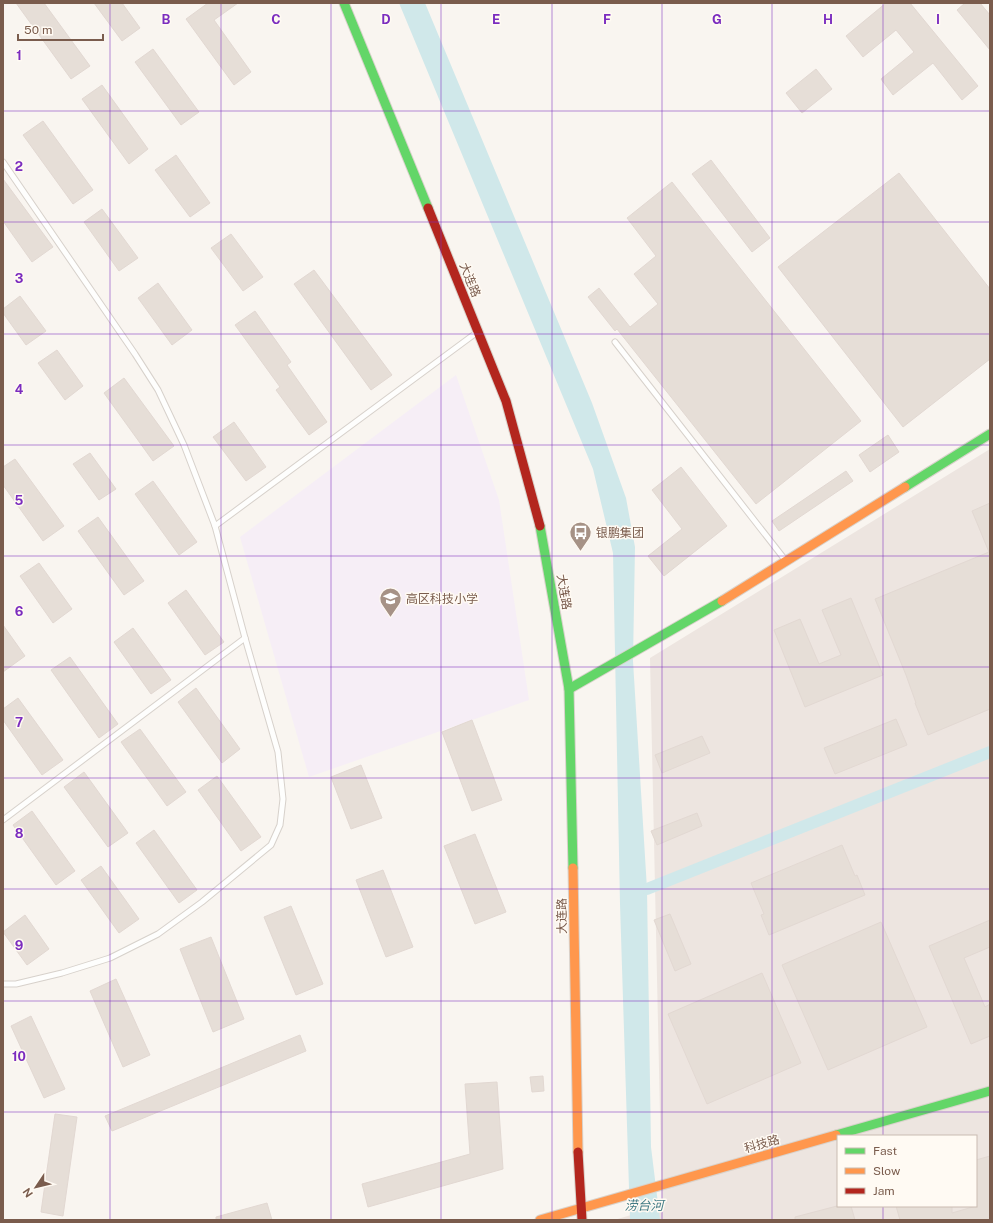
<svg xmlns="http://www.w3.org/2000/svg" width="993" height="1223" viewBox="0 0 993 1223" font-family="'Public Sans','Noto Sans SC',sans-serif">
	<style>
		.industrial { fill: #ede5e0; fill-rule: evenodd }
		.education { fill: #f6eef6 }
		.water { fill: #d0e8ea }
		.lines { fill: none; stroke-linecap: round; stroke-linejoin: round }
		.canal { stroke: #d0e8ea; stroke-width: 12 }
		.building { fill: #e6ded7; stroke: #e2d8d2 }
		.lane-casing { stroke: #d7d1cb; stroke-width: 7 }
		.fast-casing { stroke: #d9d2cb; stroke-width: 11 }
		.slow-casing { stroke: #d9d2cb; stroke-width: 11 }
		.jam-casing { stroke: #d9d2cb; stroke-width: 11 }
		.lane { stroke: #fefefd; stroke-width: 5 }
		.fast { stroke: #63d668; stroke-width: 9 }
		.slow { stroke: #ff974d; stroke-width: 9 }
		.jam { stroke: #b3261e; stroke-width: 9 }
		.grid { fill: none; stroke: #7b2cbf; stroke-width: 1; stroke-opacity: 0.55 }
		.labels { text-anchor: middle; stroke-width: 3; stroke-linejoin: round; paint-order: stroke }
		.street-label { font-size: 12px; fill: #7a5c4d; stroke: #fffaf3 }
		.poi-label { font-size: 12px; fill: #7a5c4d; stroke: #fffaf3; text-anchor: start }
		.water-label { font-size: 13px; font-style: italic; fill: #437c86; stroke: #fffaf3 }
		.grid-label { font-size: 13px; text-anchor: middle; font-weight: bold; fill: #7b2cbf; stroke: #fffaf3; stroke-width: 3; stroke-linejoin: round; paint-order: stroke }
	</style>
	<rect width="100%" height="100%" fill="#f9f5f0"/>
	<!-- industrial -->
	<path class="industrial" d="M990,449V1220H614L662,1206L650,658ZM838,1136H976V1206H838Z"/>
	<!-- education -->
	<path class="education" d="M456,375L499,500L529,700L309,777L240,537Z"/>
	<!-- water -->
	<path class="water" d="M399,3H425L592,403L626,498L635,547L633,661L647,889L651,1147L660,1220H630L620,904L613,553L593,469Z"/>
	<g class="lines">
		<!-- canal -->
		<path class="canal" d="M647,889L990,752"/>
	</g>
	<!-- building -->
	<g class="building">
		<path d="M16,3H44L90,66L71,79Z"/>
		<path d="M94,3H122L140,28L122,41Z"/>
		<path d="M208,3H238L214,20L251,72L234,85L186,19Z"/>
		<path d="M886,3H910L978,86L962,100L933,63L893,95L881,79L914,52L896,30L863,57L846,36Z"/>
		<path d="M965,3H980L990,15V50L957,10Z"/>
		<path d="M153,49L199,112L181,125L135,62Z"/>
		<path d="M816,69L832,89L802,113L786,93Z"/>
		<path d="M102,85L148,149L129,164L82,99Z"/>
		<path d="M43,121L93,190L73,204L23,135Z"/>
		<path d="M176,155L210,203L190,217L155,170Z"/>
		<path d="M711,160L770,238L752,252L692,174Z"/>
		<path d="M899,173L990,289V359L903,427L778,267Z"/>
		<path d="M3,179L53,247L32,262L3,221Z"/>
		<path d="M672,182L861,421L756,504L617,329L615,331L588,297L599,288L630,327L658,304L634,274L656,256L627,218Z"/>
		<path d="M102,209L138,258L119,271L84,222Z"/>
		<path d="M231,234L263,277L243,291L211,248Z"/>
		<path d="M314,270L392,375L371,390L294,284Z"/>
		<path d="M158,283L192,330L172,345L138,298Z"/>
		<path d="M20,296L46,331L26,345L3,313V309Z"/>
		<path d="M255,311L291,362L287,365L327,422L309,435L276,390L280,387L235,325Z"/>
		<path d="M57,350L83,386L65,400L38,363Z"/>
		<path d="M124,378L174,446L153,461L104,393Z"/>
		<path d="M234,422L266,467L246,481L213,437Z"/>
		<path d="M888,435L899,452L870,472L859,455Z"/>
		<path d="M90,453L116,489L99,500L73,464Z"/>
		<path d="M15,459L64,526L43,541L3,485V467Z"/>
		<path d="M681,467L727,526L664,576L648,556L682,529L652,490Z"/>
		<path d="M846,471L853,481L779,531L772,521Z"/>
		<path d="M153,481L197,542L179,555L135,494Z"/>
		<path d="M990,503V709L928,735L915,703H916L906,675L875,599L989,552L972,511Z"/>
		<path d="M98,517L144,581L124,595L78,531Z"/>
		<path d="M39,563L72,609L53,623L20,576Z"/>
		<path d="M186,590L224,642L205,655L168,603Z"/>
		<path d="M851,598L883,675L805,707L774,630L800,619L819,664L841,655L822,610Z"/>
		<path d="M3,625L25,656L3,672Z"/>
		<path d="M133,628L171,680L151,694L114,642Z"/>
		<path d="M70,657L118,724L99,738L51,670Z"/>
		<path d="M196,688L240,749L222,763L178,702Z"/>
		<path d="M18,698L63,760L42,775L3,720V709Z"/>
		<path d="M896,719L907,745L835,774L824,748Z"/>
		<path d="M472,720L502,800L472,811L442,732Z"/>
		<path d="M140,729L186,792L167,806L121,742Z"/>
		<path d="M702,736L710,753L662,773L655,755Z"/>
		<path d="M361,765L382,818L351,829L331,777Z"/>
		<path d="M84,772L128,833L108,847L64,787Z"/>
		<path d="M217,776L261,837L241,851L198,790Z"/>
		<path d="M32,811L75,871L56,885L13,825Z"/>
		<path d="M697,813L702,826L657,845L651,831Z"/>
		<path d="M154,830L197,890L179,903L136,843Z"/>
		<path d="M475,834L506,912L475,924L444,846Z"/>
		<path d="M842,845L855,876L857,875L865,895L769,935L761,915L764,914L751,883Z"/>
		<path d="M101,866L139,919L119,933L81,880Z"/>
		<path d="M383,870L413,947L386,957L356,880Z"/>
		<path d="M291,906L323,984L296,995L264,917Z"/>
		<path d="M670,914L691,964L675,971L654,920Z"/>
		<path d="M25,915L49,949L27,965L3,932Z"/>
		<path d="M990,920V947L964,958L985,1007L990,1004V1036L971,1044L929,946Z"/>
		<path d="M881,922L927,1027L828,1070L782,965Z"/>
		<path d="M211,937L244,1019L213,1032L180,949Z"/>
		<path d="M762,973L801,1063L707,1104L668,1014Z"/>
		<path d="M116,979L150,1055L123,1067L90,991Z"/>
		<path d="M31,1016L65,1089L44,1098L11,1026Z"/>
		<path d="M300,1035L306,1051L112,1131L105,1116Z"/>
		<path d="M543,1076L544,1091L532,1092L530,1077Z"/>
		<path d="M497,1082L503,1169L368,1207L362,1184L470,1154L465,1084Z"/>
		<path d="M55,1114L77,1117L63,1216L41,1212Z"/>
		<path d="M990,1156V1220H900L896,1206H952V1213L976,1206V1160Z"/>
		<path d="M267,1203L272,1220H216V1217Z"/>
		<path d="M837,1206H851L855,1220H795V1217Z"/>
	</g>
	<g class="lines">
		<defs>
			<g id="lane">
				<path d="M3,162L135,354L158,390L184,445L215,526L245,638L278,752L283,799L280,825L271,845L202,902L158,934L110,958L62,973L16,984H3"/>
				<path d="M615,342L786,561"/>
				<path d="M215,526L476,333"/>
				<path d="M3,820L245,638"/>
			</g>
			<g id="fast">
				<path d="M344,3L428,208"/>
				<path d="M905,487L990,434"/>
				<path d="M540,526L569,689L573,868"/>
				<path d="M569,689L722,601"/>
				<path d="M836,1135L990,1091"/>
			</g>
			<g id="slow">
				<path d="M722,601L905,487"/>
				<path d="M573,868L578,1152"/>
				<path d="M540,1220L836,1135"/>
			</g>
			<g id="jam">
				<path d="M428,208L506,401L540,526"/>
				<path d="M578,1152L582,1220"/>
			</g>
		</defs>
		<!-- lane casing -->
		<use href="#lane" class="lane-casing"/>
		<!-- fast casing -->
		<use href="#fast" class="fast-casing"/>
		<!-- slow casing -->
		<use href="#slow" class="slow-casing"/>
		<!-- jam casing -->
		<use href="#jam" class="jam-casing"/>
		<!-- lane -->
		<use href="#lane" class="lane"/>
		<!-- fast -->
		<use href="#fast" class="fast"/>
		<!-- slow -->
		<use href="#slow" class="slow"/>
		<!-- jam -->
		<use href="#jam" class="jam"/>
	</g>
	<!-- grid -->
	<path class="grid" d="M110,3V1220M221,3V1220M331,3V1220M441,3V1220M552,3V1220M662,3V1220M772,3V1220M883,3V1136M3,111H990M3,222H990M3,334H990M3,445H990M3,556H990M3,667H990M3,778H990M3,889H990M3,1001H990M3,1112H990M883,1206V1220"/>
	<!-- icons -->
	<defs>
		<symbol id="bus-pin" viewBox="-11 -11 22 30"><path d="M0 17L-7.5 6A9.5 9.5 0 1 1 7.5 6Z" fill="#a69286" stroke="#fffaf3"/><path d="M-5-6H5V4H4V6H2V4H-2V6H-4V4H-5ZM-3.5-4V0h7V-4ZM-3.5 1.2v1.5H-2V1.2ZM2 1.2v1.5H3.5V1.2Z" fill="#fff"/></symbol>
		<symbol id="school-pin" viewBox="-11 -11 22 30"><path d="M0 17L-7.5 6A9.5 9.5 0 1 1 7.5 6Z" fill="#a69286" stroke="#fffaf3"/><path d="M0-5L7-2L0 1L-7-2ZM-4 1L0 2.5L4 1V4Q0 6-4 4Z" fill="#fff"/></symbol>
	</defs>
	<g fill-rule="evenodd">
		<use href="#bus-pin" x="568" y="520" width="25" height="34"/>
		<use href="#school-pin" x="378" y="586" width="25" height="34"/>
	</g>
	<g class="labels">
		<!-- street labels -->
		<g class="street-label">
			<text transform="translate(470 280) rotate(68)" y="4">大连路</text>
			<text transform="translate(564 592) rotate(80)" y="4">大连路</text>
			<text transform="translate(562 916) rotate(-91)" y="4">大连路</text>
			<text transform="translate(762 1144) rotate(-16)" y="4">科技路</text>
		</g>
		<!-- poi labels -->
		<g class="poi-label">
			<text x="596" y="537">银鹏集团</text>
			<text x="406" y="603">高区科技小学</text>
		</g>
		<!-- water labels -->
		<g class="water-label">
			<text x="644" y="1210">涝台河</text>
		</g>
	</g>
	<g class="grid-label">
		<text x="166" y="24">B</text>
		<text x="276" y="24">C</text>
		<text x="386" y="24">D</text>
		<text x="496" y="24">E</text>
		<text x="607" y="24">F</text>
		<text x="717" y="24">G</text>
		<text x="828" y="24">H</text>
		<text x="938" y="24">I</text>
		<text x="19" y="60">1</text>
		<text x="19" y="171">2</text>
		<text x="19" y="283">3</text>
		<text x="19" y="394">4</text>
		<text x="19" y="505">5</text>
		<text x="19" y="616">6</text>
		<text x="19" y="727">7</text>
		<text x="19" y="838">8</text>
		<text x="19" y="950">9</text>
		<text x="19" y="1061">10</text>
	</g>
	<!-- border -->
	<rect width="993" height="1223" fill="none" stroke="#7a5c4d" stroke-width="8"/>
	<!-- legend -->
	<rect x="837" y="1135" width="140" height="72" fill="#fffaf3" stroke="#cabbb1"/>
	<rect x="845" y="1148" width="20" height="6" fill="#63d668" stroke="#cabbb1"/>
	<text x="873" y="1155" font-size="12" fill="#7a5c4d">Fast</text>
	<rect x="845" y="1168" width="20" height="6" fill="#ff974d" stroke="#cabbb1"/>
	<text x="873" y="1175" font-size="12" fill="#7a5c4d">Slow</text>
	<rect x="845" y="1188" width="20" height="6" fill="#b3261e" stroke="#cabbb1"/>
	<text x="873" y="1195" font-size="12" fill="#7a5c4d">Jam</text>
	<!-- north arrow -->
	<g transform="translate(36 1187) rotate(235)" stroke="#fffaf3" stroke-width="3" paint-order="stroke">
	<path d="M0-3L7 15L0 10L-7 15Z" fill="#7a5c4d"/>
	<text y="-6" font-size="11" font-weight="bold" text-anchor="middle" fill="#7a5c4d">N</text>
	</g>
	<!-- scale -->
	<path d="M18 34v6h85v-6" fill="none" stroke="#7a5c4d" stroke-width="2"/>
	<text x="24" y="34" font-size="12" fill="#7a5c4d" stroke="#fffaf3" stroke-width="3" paint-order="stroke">50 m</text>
</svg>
